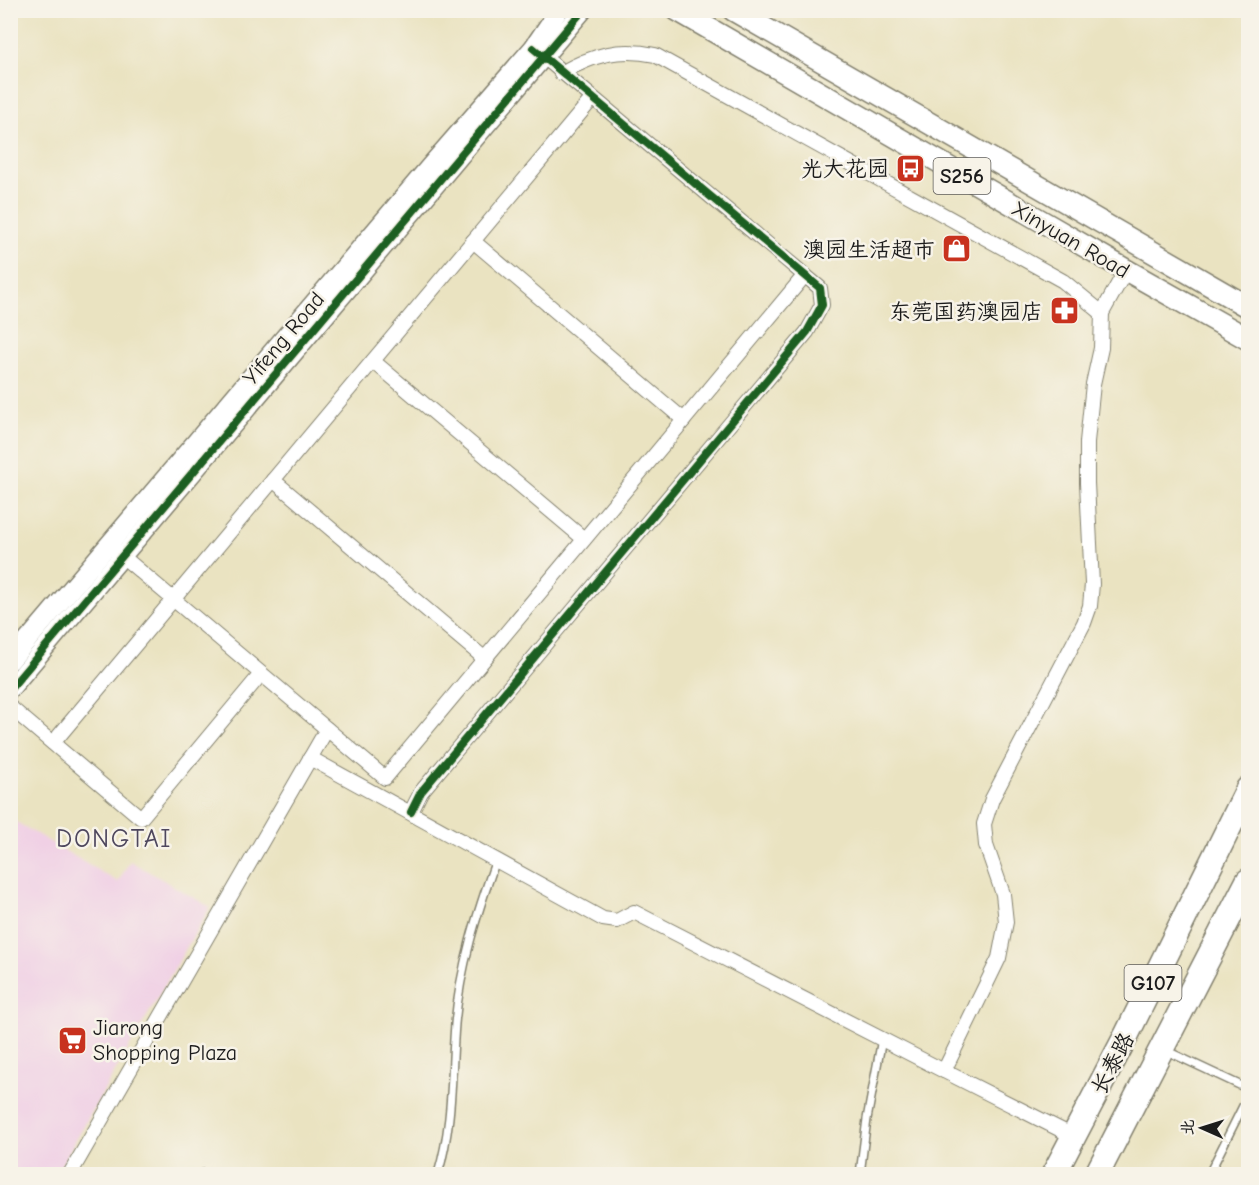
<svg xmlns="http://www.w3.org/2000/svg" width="1259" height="1185" viewBox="0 0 1259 1185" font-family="'Comic Neue','LXGW WenKai TC',sans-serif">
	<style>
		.built { fill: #f0d0e5 }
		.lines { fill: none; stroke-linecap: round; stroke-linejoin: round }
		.lane-casing { stroke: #83806e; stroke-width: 10 }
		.street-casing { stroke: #83806e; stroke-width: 16 }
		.secondary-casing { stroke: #83806e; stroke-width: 21 }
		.primary-casing { stroke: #83806e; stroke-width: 24 }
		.highway-casing { stroke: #83806e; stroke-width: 27 }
		.lane { stroke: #fff; stroke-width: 7 }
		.street { stroke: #fff; stroke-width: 14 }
		.secondary { stroke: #fff; stroke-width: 18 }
		.primary { stroke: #fff; stroke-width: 21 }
		.highway { stroke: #fff; stroke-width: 24 }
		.cycleway-casing { stroke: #f7f3e8; stroke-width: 11 }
		.cycleway { stroke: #1b5e20; stroke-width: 8 }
		.labels { text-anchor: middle; stroke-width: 5; stroke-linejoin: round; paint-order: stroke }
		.shield { fill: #f7f3e8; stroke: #5e5c59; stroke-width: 1.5 }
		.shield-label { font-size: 21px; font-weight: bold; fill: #1c1c1c }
		.poi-label { font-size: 22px; fill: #1c1c1c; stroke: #f7f3e8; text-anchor: end }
		.street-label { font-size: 22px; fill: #1c1c1c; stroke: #f7f3e8 }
		.quarter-label { font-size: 26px; letter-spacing: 1.5px; fill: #4e475d; stroke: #f7f3e8 }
	</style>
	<rect width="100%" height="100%" fill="#f7f3e8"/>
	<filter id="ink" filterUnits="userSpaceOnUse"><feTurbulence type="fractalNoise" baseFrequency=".0167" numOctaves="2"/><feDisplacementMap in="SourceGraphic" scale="12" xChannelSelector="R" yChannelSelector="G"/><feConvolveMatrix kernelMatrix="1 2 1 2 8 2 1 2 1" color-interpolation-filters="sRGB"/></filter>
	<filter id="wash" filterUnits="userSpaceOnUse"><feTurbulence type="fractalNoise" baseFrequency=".008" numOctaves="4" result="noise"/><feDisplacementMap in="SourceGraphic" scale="24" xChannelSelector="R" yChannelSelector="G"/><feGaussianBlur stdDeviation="1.35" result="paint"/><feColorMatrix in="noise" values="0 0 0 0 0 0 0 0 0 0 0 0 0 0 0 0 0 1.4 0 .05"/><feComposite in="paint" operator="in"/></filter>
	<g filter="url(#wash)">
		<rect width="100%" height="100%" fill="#eae3c1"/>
		<!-- built -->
		<path class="built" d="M11,819L118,882L130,861L210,907L56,1174H15L11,1172Z"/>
	</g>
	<g filter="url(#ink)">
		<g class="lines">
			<defs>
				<g id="lane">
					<path d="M1167,1051L1248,1089"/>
					<path d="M204,1173L207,1174"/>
					<path d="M438,1174C453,1124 451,1076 455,1024C460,967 477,913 496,860"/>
					<path d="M860,1174L867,1119L882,1039"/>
					<path d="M1209,1174L1248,1096"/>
				</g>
				<g id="street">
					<path d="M561,73C593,55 619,47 655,55L1063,281L1102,313"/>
					<path d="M473,241L684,420"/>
					<path d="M373,361L584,539"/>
					<path d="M273,480L484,658"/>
					<path d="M115,550L385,778L805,275"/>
					<path d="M10,707L141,818L261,674"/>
					<path d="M53,743L592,99"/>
					<path d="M310,758L603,919L617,921L634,912L944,1071L1073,1136"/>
					<path d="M411,812L421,792L807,332L822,305L820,288L537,51"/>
					<path d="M944,1071L999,958L1006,922L1003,894L986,845L984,824L992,799L1084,623L1090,606L1092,584L1087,483V442L1093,384L1101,348L1102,313L1126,270"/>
					<path d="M70,1174L327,729"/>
				</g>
				<g id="secondary">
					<path d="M10,661L431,165L533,48L559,10"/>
					<path d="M10,689L583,10"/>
				</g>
				<g id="primary">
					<path d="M677,10L1126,270L1248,339"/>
					<path d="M733,10L1248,307"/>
				</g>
				<g id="highway">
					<path d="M1054,1174L1127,1034L1248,789"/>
					<path d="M1097,1174L1248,881"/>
				</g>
			</defs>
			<!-- lane casing -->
			<use href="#lane" class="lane-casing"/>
			<!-- street casing -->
			<use href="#street" class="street-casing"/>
			<!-- secondary casing -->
			<use href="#secondary" class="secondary-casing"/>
			<!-- primary casing -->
			<use href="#primary" class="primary-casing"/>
			<!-- highway casing -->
			<use href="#highway" class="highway-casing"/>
			<!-- lane -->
			<use href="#lane" class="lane"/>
			<!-- street -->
			<use href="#street" class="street"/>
			<!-- secondary -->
			<use href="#secondary" class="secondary"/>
			<!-- primary -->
			<use href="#primary" class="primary"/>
			<!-- highway -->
			<use href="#highway" class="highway"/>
			<defs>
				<g id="cycleway">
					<path d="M10,689L583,10"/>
					<path d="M411,812L421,792L807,332L822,305L820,288L533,48"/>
				</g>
			</defs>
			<!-- cycleway casing -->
			<use href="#cycleway" class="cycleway-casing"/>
			<!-- cycleway -->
			<use href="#cycleway" class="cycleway"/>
		</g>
	</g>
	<!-- icons -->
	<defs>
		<symbol id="bus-square" viewBox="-11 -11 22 22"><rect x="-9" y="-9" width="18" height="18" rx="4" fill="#c8321e" stroke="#f7f3e8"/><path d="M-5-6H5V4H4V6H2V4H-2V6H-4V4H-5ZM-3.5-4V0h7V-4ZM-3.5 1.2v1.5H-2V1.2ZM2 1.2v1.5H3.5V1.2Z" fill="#fff"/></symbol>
		<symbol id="shop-square" viewBox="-11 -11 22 22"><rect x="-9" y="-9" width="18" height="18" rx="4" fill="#c8321e" stroke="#f7f3e8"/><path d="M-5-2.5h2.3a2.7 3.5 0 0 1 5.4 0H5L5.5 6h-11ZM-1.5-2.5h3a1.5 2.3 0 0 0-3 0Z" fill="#fff"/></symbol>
		<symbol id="pharmacy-square" viewBox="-11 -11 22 22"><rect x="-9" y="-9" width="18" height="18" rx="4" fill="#c8321e" stroke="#f7f3e8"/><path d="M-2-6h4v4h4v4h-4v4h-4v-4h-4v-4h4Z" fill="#fff"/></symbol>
		<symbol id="supermarket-square" viewBox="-11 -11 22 22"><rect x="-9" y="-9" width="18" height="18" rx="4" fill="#c8321e" stroke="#f7f3e8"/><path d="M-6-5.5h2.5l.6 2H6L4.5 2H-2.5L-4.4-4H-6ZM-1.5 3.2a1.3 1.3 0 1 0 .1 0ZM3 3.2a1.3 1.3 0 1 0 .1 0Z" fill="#fff"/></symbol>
	</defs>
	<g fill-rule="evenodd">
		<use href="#bus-square" x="894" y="152" width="33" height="33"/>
		<use href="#shop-square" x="940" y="232" width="33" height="33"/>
		<use href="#pharmacy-square" x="1048" y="294" width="33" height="33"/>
		<use href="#supermarket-square" x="56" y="1024" width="33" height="33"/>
	</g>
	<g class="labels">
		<!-- shield labels -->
		<g class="shield">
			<rect x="933.5" y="158" width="57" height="36" rx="4.5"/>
			<rect x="1124.5" y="965" width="57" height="36" rx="4.5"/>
		</g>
		<g class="shield-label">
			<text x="962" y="183">S256</text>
			<text x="1153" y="990">G107</text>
		</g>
		<!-- poi labels -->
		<g class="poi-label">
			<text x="889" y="176">光大花园</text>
			<text x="935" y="257">澳园生活超市</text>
			<text x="1043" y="319">东莞国药澳园店</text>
			<text x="93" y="1035" text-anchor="start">Jiarong<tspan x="93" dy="25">Shopping Plaza</tspan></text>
		</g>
		<!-- street labels -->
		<g class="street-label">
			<text transform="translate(1071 239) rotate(30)" y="8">Xinyuan Road</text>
			<text transform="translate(283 338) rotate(-50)" y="8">Yifeng Road</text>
			<text transform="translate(1112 1063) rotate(-62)" y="8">长泰路</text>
		</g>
		<!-- quarter labels -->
		<g class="quarter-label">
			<text x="114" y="847">DONGTAI</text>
		</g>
	</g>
	<!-- margin -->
	<rect width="1259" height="1185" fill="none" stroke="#f7f3e8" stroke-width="36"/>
	<!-- north arrow -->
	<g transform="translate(1202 1128) rotate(273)" stroke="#f7f3e8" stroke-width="4.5" paint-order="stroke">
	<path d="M0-4.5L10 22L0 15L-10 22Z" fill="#1c1c1c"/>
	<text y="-9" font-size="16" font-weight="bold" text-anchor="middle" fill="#1c1c1c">北</text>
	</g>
</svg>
